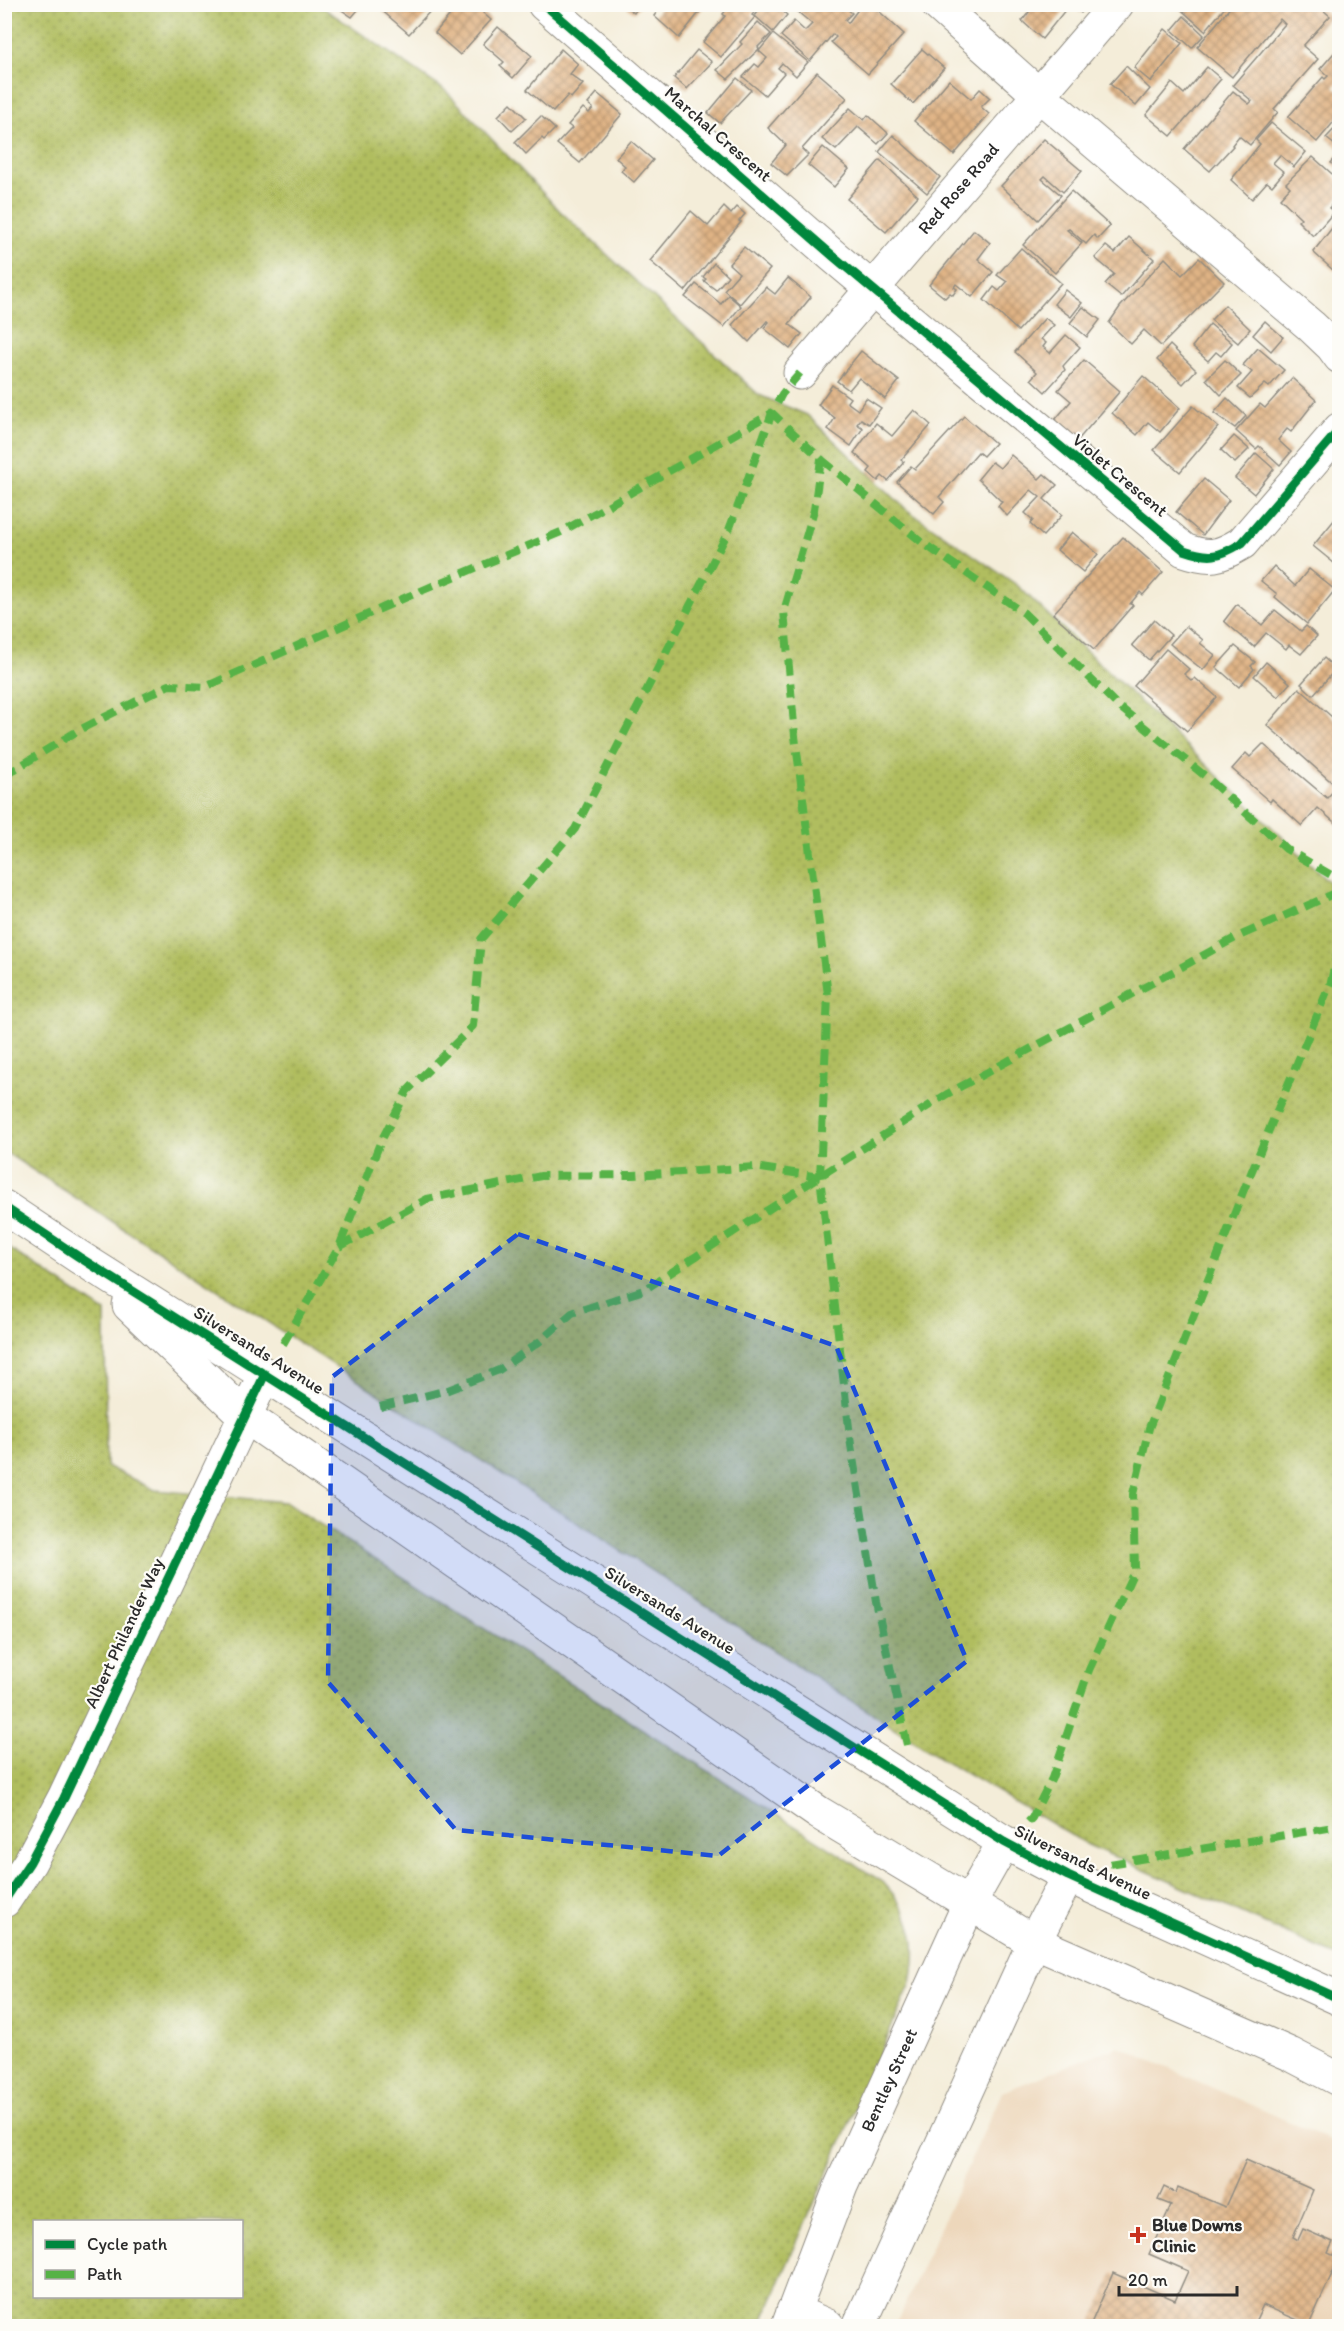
<svg xmlns="http://www.w3.org/2000/svg" width="1344" height="2331" viewBox="0 0 1344 2331" font-family="Itim,sans-serif">
	<style>
		.built { fill: #edd7bb }
		.grass { fill: url(#grass-dots); stroke: #6e7445; stroke-width: 1.5; fill-rule: evenodd }
		.building { fill: url(#building-cross-hatch) }
		.lines { fill: none; stroke-linecap: round; stroke-linejoin: round }
		.minor-casing { stroke: #908c82; stroke-width: 35 }
		.tertiary-casing { stroke: #908c82; stroke-width: 35 }
		.minor { stroke: #fff; stroke-width: 33 }
		.tertiary { stroke: #fff; stroke-width: 33 }
		.quiet { stroke: #56b246; stroke-width: 8; stroke-dasharray: 15 8; stroke-linecap: butt }
		.cycleway-casing { stroke: #fdfcf7; stroke-width: 13 }
		.cycleway { stroke: #00873e; stroke-width: 9 }
		.marked { fill: #1d4ed8; fill-opacity: 0.2; stroke: #1d4ed8; stroke-width: 4.5; stroke-dasharray: 12 8; stroke-linejoin: round }
		.poi-dot { fill: #c8321e; stroke: #fdfcf7; stroke-width: 2 }
		.labels { text-anchor: middle; stroke-width: 4.5; stroke-linejoin: round; paint-order: stroke }
		.street-label { font-size: 18px; fill: #2b2b2b; stroke: #fdfcf7 }
		.poi-label { font-size: 18px; font-weight: bold; fill: #2b2b2b; stroke: #fdfcf7; text-anchor: start }
	</style>
	<defs>
		<pattern id="grass-dots" width="8" height="8" patternUnits="userSpaceOnUse" patternTransform="scale(1.5)"><rect width="8" height="8" fill="#b0bd5f"/><path d="M2 2h.1M6 6h.1" fill="none" stroke="#8f9a4f" stroke-width="1.8" stroke-linecap="round"/></pattern>
		<pattern id="building-cross-hatch" width="8" height="8" patternUnits="userSpaceOnUse" patternTransform="scale(1.5)"><rect width="8" height="8" fill="#e0b485"/><path d="M0 0l8 8M0 8l8-8" fill="none" stroke="#b6936d"/></pattern>
	</defs>
	<rect width="100%" height="100%" fill="#fdfcf7"/>
	<filter id="ink" filterUnits="userSpaceOnUse"><feTurbulence type="fractalNoise" baseFrequency=".0167" numOctaves="2"/><feDisplacementMap in="SourceGraphic" scale="12" xChannelSelector="R" yChannelSelector="G"/><feConvolveMatrix kernelMatrix="1 2 1 2 8 2 1 2 1" color-interpolation-filters="sRGB"/></filter>
	<filter id="wash" filterUnits="userSpaceOnUse"><feTurbulence type="fractalNoise" baseFrequency=".008" numOctaves="4" result="noise"/><feDisplacementMap in="SourceGraphic" scale="24" xChannelSelector="R" yChannelSelector="G"/><feGaussianBlur stdDeviation="1.35" result="paint"/><feColorMatrix in="noise" values="0 0 0 0 0 0 0 0 0 0 0 0 0 0 0 0 0 1.4 0 .05"/><feComposite in="paint" operator="in"/></filter>
	<g filter="url(#wash)">
		<rect width="100%" height="100%" fill="#f4edd9"/>
		<!-- built -->
		<path class="built" d="M1118,2046L1339,2144V2326H895L1002,2092Z"/>
		<!-- grass -->
		<g class="grass">
			<path d="M4,5H319L446,91L560,211L759,395L807,415L906,509L1017,585L1339,891V1957L1086,1844L942,1759L5,1152Z"/>
			<path d="M4,1245L105,1312L106,1466L155,1490L285,1502L883,1882C912,1914 920,1940 911,1983L760,2326H5ZM34,2222H242V2296H34Z"/>
		</g>
		<g id="blocks">
			<!-- building -->
			<g class="building">
				<path d="M333,4H363L352,17Z"/>
				<path d="M382,4H431L434,7L409,34L379,8Z"/>
				<path d="M459,4H485L488,7L483,13L491,20L460,55L435,33Z"/>
				<path d="M623,4H641L634,13Z"/>
				<path d="M663,4H706L679,38L654,16Z"/>
				<path d="M731,4H761L752,15L755,17L721,57L703,42L725,16L723,14Z"/>
				<path d="M764,4H775L787,15L773,32L755,16Z"/>
				<path d="M862,4H871L904,34L868,74L831,42L836,37L833,34L810,61L781,36L794,21L805,31L812,24L798,12L804,5H842L852,13L845,20L848,23Z"/>
				<path d="M1024,4H1070L1042,39L1022,21L1029,12L1023,6Z"/>
				<path d="M1072,4H1089L1081,13Z"/>
				<path d="M1175,4H1228L1205,31Z"/>
				<path d="M1233,4H1316L1330,16L1303,46L1318,59L1274,109L1278,112L1250,145L1239,136L1232,145L1233,146L1210,171L1184,149L1233,91L1249,104L1252,101L1233,85L1285,24L1280,19L1232,77L1197,47Z"/>
				<path d="M1184,16L1204,35L1192,48L1172,30Z"/>
				<path d="M758,22L771,34L758,47L759,49L728,79L717,70L742,44L740,42Z"/>
				<path d="M498,27L532,56L513,78L500,66L504,62L483,44Z"/>
				<path d="M1165,29L1182,43L1151,82L1134,68Z"/>
				<path d="M773,34L808,62L796,76L782,63L778,68L784,73L765,95L743,77L755,64L759,67L767,58L759,51Z"/>
				<path d="M1340,46V81L1334,87L1340,92V121L1337,118L1317,142L1288,117L1323,77L1325,79L1328,76L1320,69Z"/>
				<path d="M561,49L578,64L570,74L583,84L571,98L568,95L553,112L527,90Z"/>
				<path d="M922,49L944,68L913,104L891,84Z"/>
				<path d="M697,50L712,62L687,89L674,78Z"/>
				<path d="M1126,66L1150,89L1136,106L1110,84Z"/>
				<path d="M1207,67L1221,79L1171,136L1146,115L1172,83L1184,94Z"/>
				<path d="M817,72L847,98L802,149L808,155L787,176L771,163L786,145L768,128Z"/>
				<path d="M737,78L751,90L720,123L708,113Z"/>
				<path d="M949,80L971,99L980,89L990,98L981,107L989,114L954,155L914,121Z"/>
				<path d="M597,93L622,114L580,163L557,144L572,128L568,125L583,108L589,113L593,108L588,104Z"/>
				<path d="M511,103L526,118L512,131L498,116Z"/>
				<path d="M850,108L864,120L868,115L888,133L878,144L858,127L836,150L822,139Z"/>
				<path d="M541,116L555,129L544,140L542,138L526,154L515,142Z"/>
				<path d="M1271,123L1306,152L1294,167L1280,155L1273,163L1284,172L1272,186L1267,182L1252,199L1231,180L1260,144L1256,140Z"/>
				<path d="M1340,123V149L1326,138Z"/>
				<path d="M893,135L940,177L927,193L879,152Z"/>
				<path d="M1044,139L1082,171L1063,192L1045,176L1042,179L1061,195L1038,220L1001,186Z"/>
				<path d="M631,141L653,160L634,182L621,171L625,166L616,158Z"/>
				<path d="M823,147L849,169L834,187L808,165Z"/>
				<path d="M1340,153V170L1331,163Z"/>
				<path d="M1313,157L1340,181V195L1329,208L1334,212L1313,236L1298,221L1301,218L1280,198L1290,187L1286,183Z"/>
				<path d="M880,160L918,196L886,232L847,199Z"/>
				<path d="M1071,191L1110,226L1098,239L1094,235L1086,244L1069,229L1067,230L1082,243L1055,273L1023,245Z"/>
				<path d="M724,207L731,214L737,207L745,214L739,221L741,222L685,291L650,261L691,211L708,226Z"/>
				<path d="M1340,218V264L1334,271L1313,252Z"/>
				<path d="M974,230L990,243L978,259L993,272L972,297L956,284L954,287L957,289L953,295L950,293L945,298L929,285Z"/>
				<path d="M1129,237L1154,259L1121,297L1105,284L1114,274L1095,258L1106,246L1115,253Z"/>
				<path d="M744,247L770,269L740,304L724,290L739,273L729,264Z"/>
				<path d="M1021,248L1061,283L1018,331L984,300L994,287L999,291L1007,282L997,275Z"/>
				<path d="M1165,258L1182,275L1199,258L1224,282L1161,346L1144,330L1131,344L1109,323L1120,307Z"/>
				<path d="M714,263L728,276L716,290L704,281L706,279L703,277Z"/>
				<path d="M788,278L811,297L789,324L802,334L790,349L764,328L769,322L767,321L749,342L732,325L766,287L775,294Z"/>
				<path d="M696,284L721,304L728,295L741,306L724,327L685,297Z"/>
				<path d="M1065,290L1082,303L1071,317L1054,304Z"/>
				<path d="M1225,305L1250,329L1238,343L1211,320Z"/>
				<path d="M1083,307L1100,320L1087,337L1070,323Z"/>
				<path d="M1045,318L1054,325L1041,339L1046,343L1043,347L1050,353L1066,335L1080,347L1063,366L1065,370L1045,392L1031,379L1037,372L1015,352Z"/>
				<path d="M1265,321L1283,337L1271,351L1253,335Z"/>
				<path d="M1210,324L1232,343L1221,356L1216,352L1208,361L1192,347Z"/>
				<path d="M1170,345L1196,370L1183,384L1157,360Z"/>
				<path d="M1258,348L1284,370L1269,387L1265,384L1250,398L1238,388L1252,372L1243,365Z"/>
				<path d="M861,351L899,381L885,399L859,378L849,390L837,381Z"/>
				<path d="M1084,360L1120,391L1077,441L1054,421L1071,401L1058,390Z"/>
				<path d="M1225,360L1241,375L1221,395L1206,379Z"/>
				<path d="M1143,376L1180,408L1160,432L1148,422L1137,435L1112,413Z"/>
				<path d="M1292,378L1316,400L1291,432L1287,429L1278,440L1291,452L1280,465L1259,446L1256,449L1236,431L1260,404L1265,408Z"/>
				<path d="M832,385L850,398L847,402L858,410L866,398L881,408L869,424L861,419L857,424L863,428L851,446L828,429L835,418L818,405Z"/>
				<path d="M1227,398L1246,416L1235,428L1214,413Z"/>
				<path d="M1193,406L1218,427L1180,472L1154,450Z"/>
				<path d="M914,410L931,425L901,460L904,462L888,481L882,476L878,481L868,472L871,468L854,453L876,423L892,436Z"/>
				<path d="M964,416L995,443L983,456L978,452L939,497L944,502L934,514L897,482L911,466L915,469Z"/>
				<path d="M1234,436L1249,449L1235,463L1221,450Z"/>
				<path d="M1256,453L1274,469L1254,494L1235,478Z"/>
				<path d="M1011,455L1039,479L1044,474L1057,485L1044,499L1062,515L1043,536L1030,524L1033,520L1025,513L1040,497L1031,490L1007,516L998,506L1002,502L978,479L992,462L1000,468Z"/>
				<path d="M1204,479L1229,500L1203,535L1176,512Z"/>
				<path d="M1335,519L1340,523V568L1313,546Z"/>
				<path d="M1072,532L1098,554L1083,572L1057,550Z"/>
				<path d="M1123,537L1163,572L1143,595L1140,592L1130,604L1133,605L1094,650L1053,614Z"/>
				<path d="M1274,566L1295,586L1309,569L1335,590L1307,624L1275,597L1277,594L1261,581Z"/>
				<path d="M1237,604L1262,625L1275,610L1301,631L1306,626L1317,636L1301,654L1289,645L1286,649L1266,633L1254,647L1224,621Z"/>
				<path d="M1154,620L1171,635L1149,660L1132,645Z"/>
				<path d="M1186,626L1203,640L1200,643L1215,655L1203,670L1170,644Z"/>
				<path d="M1235,646L1255,662L1251,666L1254,669L1239,687L1216,667Z"/>
				<path d="M1166,649L1189,669L1184,674L1192,681L1195,678L1217,697L1187,731L1134,686Z"/>
				<path d="M1324,658L1336,669L1313,695L1301,684Z"/>
				<path d="M1266,662L1290,683L1278,697L1254,676Z"/>
				<path d="M1299,688L1340,724V827L1318,808L1302,826L1272,799L1270,802L1232,769L1246,753L1250,757L1263,744L1327,798L1337,787L1267,725Z"/>
				<path d="M1246,2160L1313,2190L1293,2237L1298,2240L1303,2229L1333,2242L1328,2253L1339,2258L1309,2325L1263,2305L1253,2326H1090L1113,2273L1175,2300L1188,2271L1149,2254L1171,2205L1158,2200L1164,2187L1176,2193L1178,2187L1225,2207Z"/>
			</g>
		</g>
	</g>
	<g filter="url(#ink)">
		<use href="#blocks" fill-opacity="0" stroke="#908c82" stroke-width="1.5"/>
		<g class="lines">
			<defs>
				<g id="minor">
					<path d="M544,4L833,256L1184,550C1210,559 1219,557 1242,543L1340,429"/>
					<path d="M937,4L1039,95L1311,326L1332,346L1340,357"/>
					<path id="s1" d="M800,373L1117,4"/>
					<path d="M4,1901L30,1862L64,1798L265,1374"/>
					<path d="M793,2311L828,2326"/>
					<path id="s2" d="M788,2326L841,2186L969,1904L1004,1842"/>
					<path d="M859,2326L1034,1942L1068,1876"/>
				</g>
				<g id="tertiary">
					<path d="M4,1207L79,1257L1004,1842L1068,1876L1340,1999"/>
					<path d="M129,1305L245,1416L819,1813L1034,1942L1290,2054L1340,2080"/>
				</g>
			</defs>
			<!-- minor casing -->
			<use href="#minor" class="minor-casing"/>
			<!-- tertiary casing -->
			<use href="#tertiary" class="tertiary-casing"/>
			<!-- minor -->
			<use href="#minor" class="minor"/>
			<!-- tertiary -->
			<use href="#tertiary" class="tertiary"/>
			<!-- quiet -->
			<g class="quiet">
				<path d="M800,373L782,394L772,413L821,459L814,510L784,611L795,736L828,995L820,1177L851,1445L876,1602L907,1745"/>
				<path d="M821,459L923,543L1024,613L1116,704L1205,776L1286,849L1340,880"/>
				<path d="M4,776L79,730L169,685L205,687L409,596L561,532L772,413"/>
				<path d="M339,1247L427,1199L541,1176L634,1175L755,1167L820,1177"/>
				<path d="M283,1344L339,1247L380,1143L407,1091L473,1026L481,939L575,829L729,530L772,413"/>
				<path d="M380,1407L448,1390L499,1370L539,1342L572,1313L644,1290L947,1094L1237,937L1340,891"/>
				<path d="M1028,1822L1032,1818L1052,1778L1089,1670L1135,1569L1133,1494L1149,1428L1243,1192L1331,982L1340,940"/>
				<path d="M1110,1864L1340,1826"/>
			</g>
			<defs>
				<g id="cycleway">
					<path d="M544,4L833,256L1184,550C1210,559 1219,557 1242,543L1340,429"/>
					<path d="M4,1207L79,1257L1004,1842L1068,1876L1340,1999"/>
					<path d="M4,1901L30,1862L64,1798L265,1374"/>
				</g>
			</defs>
			<!-- cycleway casing -->
			<use href="#cycleway" class="cycleway-casing"/>
			<!-- cycleway -->
			<use href="#cycleway" class="cycleway"/>
		</g>
	</g>
	<!-- marked area -->
	<path class="marked" d="M518,1234L836,1346L967,1661L718,1856L456,1830L328,1682L332,1377Z"/>
	<!-- markers -->
	<path class="poi-dot" d="M1135 2226h6v6h6v6h-6v6h-6v-6h-6v-6h6z"/>
	<g class="labels">
		<!-- street labels -->
		<g class="street-label">
			<text transform="translate(718 134) rotate(41)" y="6">Marchal Crescent</text>
			<text dy="6" stroke="none"><textPath href="#s1" startOffset="243">Red Rose Road</textPath></text>
			<text transform="translate(1120 475) rotate(40)" y="6">Violet Crescent</text>
			<text transform="translate(259 1350) rotate(32)" y="6">Silversands Avenue</text>
			<text transform="translate(670 1610) rotate(32)" y="6">Silversands Avenue</text>
			<text transform="translate(124 1633) rotate(-65)" y="6">Albert Philander Way</text>
			<text transform="translate(1083 1862) rotate(26)" y="6">Silversands Avenue</text>
			<text dy="6" stroke="none"><textPath href="#s2" startOffset="266">Bentley Street</textPath></text>
		</g>
		<!-- poi labels -->
		<g class="poi-label">
			<text x="1152" y="2231">Blue Downs<tspan x="1152" dy="21">Clinic</tspan></text>
		</g>
	</g>
	<!-- margin -->
	<rect width="1344" height="2331" fill="none" stroke="#fdfcf7" stroke-width="24"/>
	<!-- legend -->
	<rect x="33" y="2220" width="210" height="78" fill="#fdfcf7" stroke="#a9a8a5" stroke-width="1.5"/>
	<rect x="45" y="2240" width="30" height="9" fill="#00873e" stroke="#a9a8a5" stroke-width="1.5"/>
	<text x="87" y="2250" font-size="18" fill="#2b2b2b">Cycle path</text>
	<rect x="45" y="2270" width="30" height="9" fill="#56b246" stroke="#a9a8a5" stroke-width="1.5"/>
	<text x="87" y="2280" font-size="18" fill="#2b2b2b">Path</text>
	<!-- scale -->
	<path d="M1119 2286v9h118v-9" fill="none" stroke="#2b2b2b" stroke-width="3"/>
	<text x="1128" y="2286" font-size="18" fill="#2b2b2b" stroke="#fdfcf7" stroke-width="4.5" paint-order="stroke">20 m</text>
</svg>
